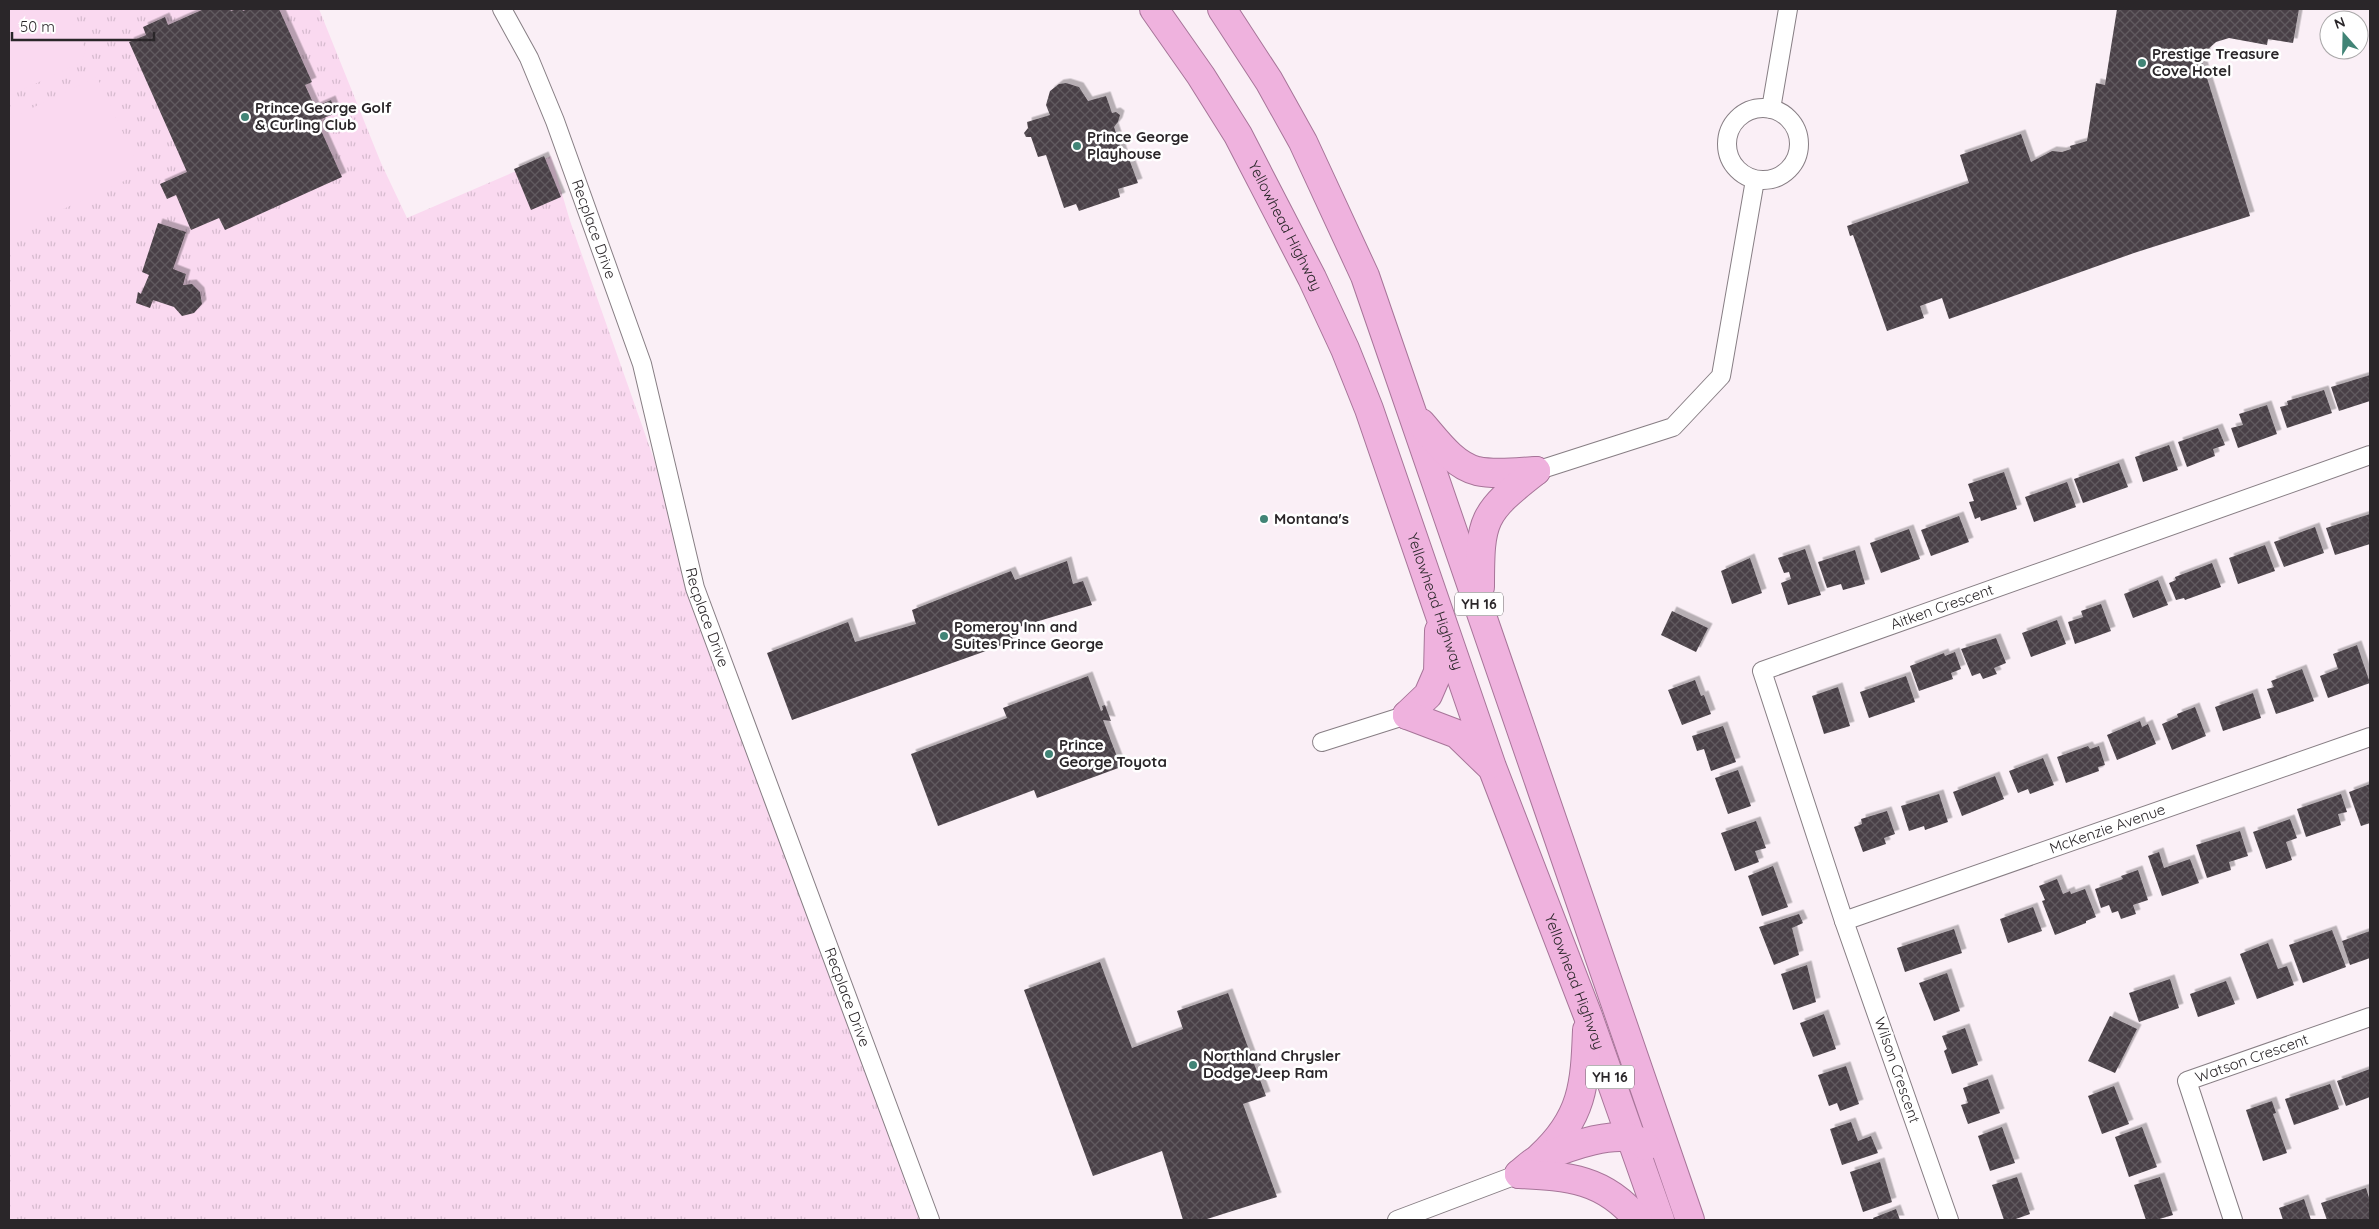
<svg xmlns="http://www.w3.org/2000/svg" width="2379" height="1229" viewBox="0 0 2379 1229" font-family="Quicksand,sans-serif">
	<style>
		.grass { fill: url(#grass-tufts) }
		.garden { fill: #fad9f0 }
		.building { fill: url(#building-cross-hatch); filter: url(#shadow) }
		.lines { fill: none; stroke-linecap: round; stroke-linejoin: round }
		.minor-casing { stroke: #877e84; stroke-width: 20 }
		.trunk-casing { stroke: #a77599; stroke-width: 30 }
		.minor { stroke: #fff; stroke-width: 18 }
		.trunk { stroke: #efb2de; stroke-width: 28 }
		.poi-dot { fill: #418476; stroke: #fff; stroke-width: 2 }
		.labels { text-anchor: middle; stroke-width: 5; stroke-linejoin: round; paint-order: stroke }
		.shield { fill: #fff; stroke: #6a6769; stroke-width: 1 }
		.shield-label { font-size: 14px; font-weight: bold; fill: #2a2629 }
		.poi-label { font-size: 15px; font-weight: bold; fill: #2a2629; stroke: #fff; text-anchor: start }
		.street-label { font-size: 15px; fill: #2a2629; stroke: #fff }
	</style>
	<defs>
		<pattern id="grass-tufts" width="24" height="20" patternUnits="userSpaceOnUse" patternTransform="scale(1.25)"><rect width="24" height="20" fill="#fad9f0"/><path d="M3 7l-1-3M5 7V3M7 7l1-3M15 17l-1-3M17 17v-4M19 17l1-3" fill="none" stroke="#d6bace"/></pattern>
		<pattern id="building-cross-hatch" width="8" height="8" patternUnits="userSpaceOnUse" patternTransform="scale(1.25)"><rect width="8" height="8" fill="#494147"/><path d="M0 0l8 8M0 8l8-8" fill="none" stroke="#615a5f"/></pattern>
		<filter id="shadow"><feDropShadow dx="4.5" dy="-4.5" stdDeviation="0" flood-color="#0004"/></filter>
	</defs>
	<rect width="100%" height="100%" fill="#faeff6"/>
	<!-- grass -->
	<path class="grass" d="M9,9H319L381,163L407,218L551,156L570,221L922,1220H9Z"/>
	<!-- garden -->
	<g class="garden">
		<path d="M9,9H66L86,50L82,62L9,96Z"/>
		<path d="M97,77L138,165L135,176L9,234V119Z"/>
	</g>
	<!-- building -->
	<g class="building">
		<path d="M204,9H230L231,11L237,9H242L243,11L248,9H279L312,82L305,85L315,107L331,100L336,113L319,120L322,125L319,126L342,177L225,230L219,218L191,230L176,195L167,199L160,184L187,172L129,42L146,35L143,27L165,17L168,25Z"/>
		<path d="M2117,9H2299L2293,43L2268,39L2267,45L2229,38L2216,42L2207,50L2202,62L2250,216L2134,253L1949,319L1942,298L1920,306L1924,318L1887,331L1853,235L1850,236L1847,226L1969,183L1960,155L2021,134L2031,162L2052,151L2062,152L2071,149L2070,146L2087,141L2096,83L2105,85Z"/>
		<path d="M1066,83L1079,87L1088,101L1106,96L1112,113L1116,112L1120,115L1118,122L1114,127L1125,160L1129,159L1138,183L1118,189L1120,197L1079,211L1076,204L1064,208L1046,155L1038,157L1031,137H1026L1024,133L1028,128L1027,122L1050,115L1046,105L1050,91L1059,84Z"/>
		<path d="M544,156L561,197L531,210L514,169Z"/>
		<path d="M158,223L186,232L173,269L186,274L183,285L192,284L200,292L202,304L194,313L182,316L174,307L153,300L150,308L136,303L138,292L141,294L149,275L142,272Z"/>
		<path d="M2370,375V401L2339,411L2331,387Z"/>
		<path d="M2324,390L2332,413L2287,428L2280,407L2288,405L2287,401Z"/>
		<path d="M2267,405L2277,434L2238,448L2231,428L2243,425L2239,414Z"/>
		<path d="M2218,428L2225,445L2213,449L2215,456L2187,467L2178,442Z"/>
		<path d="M2169,445L2178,470L2143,482L2135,457Z"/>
		<path d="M2119,463L2128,487L2083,503L2074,479Z"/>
		<path d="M2004,472L2017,509L1981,521L1980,517L1975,519L1969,502L1974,501L1968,484Z"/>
		<path d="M2067,482L2076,507L2034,522L2025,497Z"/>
		<path d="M2370,514V544L2335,555L2326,528Z"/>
		<path d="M1959,516L1969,542L1931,556L1921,530Z"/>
		<path d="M2315,527L2324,553L2284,567L2274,542Z"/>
		<path d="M1909,529L1920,559L1881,573L1870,543Z"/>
		<path d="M2265,545L2275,571L2238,584L2229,558Z"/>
		<path d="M1805,549L1821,595L1788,605L1781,583L1791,579L1789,572L1784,573L1778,558Z"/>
		<path d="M1855,550L1865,584L1843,590L1841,584L1827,588L1818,562Z"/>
		<path d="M1750,558L1762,593L1732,604L1721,571Z"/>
		<path d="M1067,561L1073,584L1083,581L1092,605L1009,630L1014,641L792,720L767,653L848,622L855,642L916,624L912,610L1011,571L1015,580Z"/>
		<path d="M2212,563L2221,587L2185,600L2184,598L2176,600L2169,583L2176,580L2175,577Z"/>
		<path d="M2158,580L2168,605L2133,618L2124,594Z"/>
		<path d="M2101,604L2111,631L2075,644L2068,622L2083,617L2081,611Z"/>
		<path d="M1672,611L1708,628L1696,652L1661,635Z"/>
		<path d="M2057,620L2066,644L2031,657L2022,633Z"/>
		<path d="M1996,638L2006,663L1994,668L1997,674L1983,679L1980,673L1972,676L1961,649Z"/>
		<path d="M2357,645L2370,683L2328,698L2320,676L2338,669L2333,654Z"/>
		<path d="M1955,652L1961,669L1951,673L1953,679L1919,691L1910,666L1944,653L1945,656Z"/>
		<path d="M2302,669L2314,701L2276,714L2267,689L2274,687L2271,681Z"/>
		<path d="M1088,676L1101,711L1103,710L1102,706L1105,705L1111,721L1103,720L1121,767L1037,798L1034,790L938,826L911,754L1007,718L1003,708Z"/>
		<path d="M1906,676L1915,702L1869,718L1860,692Z"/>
		<path d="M1695,680L1701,696L1704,695L1711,714L1682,725L1668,690Z"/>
		<path d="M1838,687L1850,726L1824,734L1812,696Z"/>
		<path d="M2253,693L2261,718L2223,731L2215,707Z"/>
		<path d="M2195,707L2206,736L2172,750L2162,724L2178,717L2177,714Z"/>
		<path d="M2140,721L2142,727L2148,724L2156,744L2117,760L2107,735Z"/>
		<path d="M1723,726L1736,762L1711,771L1704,749L1697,751L1692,736Z"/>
		<path d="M2088,746L2090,749L2099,746L2105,765L2098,767L2099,771L2066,783L2057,757Z"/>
		<path d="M2043,758L2054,785L2030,794L2028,789L2018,793L2009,771Z"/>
		<path d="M1738,770L1751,806L1728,814L1715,778Z"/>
		<path d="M1995,776L2004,799L1962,816L1953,792Z"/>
		<path d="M2370,784V823L2361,826L2349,792Z"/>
		<path d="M1939,794L1948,822L1925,830L1924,826L1909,831L1901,806Z"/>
		<path d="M2341,794L2347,812L2338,814L2341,825L2306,837L2297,809Z"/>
		<path d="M1887,811L1895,834L1884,838L1886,844L1863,852L1854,827L1862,824L1861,819Z"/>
		<path d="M2290,819L2297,838L2286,842L2292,860L2266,869L2253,832Z"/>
		<path d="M1756,821L1766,848L1755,851L1759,862L1735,871L1721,833Z"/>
		<path d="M2240,831L2248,856L2229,862L2231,870L2207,878L2196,845Z"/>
		<path d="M2159,852L2164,868L2190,859L2199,883L2162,896L2148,856Z"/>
		<path d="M1773,866L1788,907L1762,916L1748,876Z"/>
		<path d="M2138,870L2148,900L2133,905L2136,914L2121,919L2118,911L2112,913L2109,905L2101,908L2095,889L2123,879L2121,876Z"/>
		<path d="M2057,879L2063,894L2070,891L2071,894L2085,889L2096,917L2086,921V923L2055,935L2042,901L2045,900L2039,886Z"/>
		<path d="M2033,907L2042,931L2008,943L2000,919Z"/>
		<path d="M1799,914L1803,923L1792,928L1799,955L1774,965L1759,927Z"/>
		<path d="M1954,929L1962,953L1905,972L1897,948Z"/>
		<path d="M2332,930L2346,967L2303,983L2289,945Z"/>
		<path d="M2370,931V958L2350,965L2342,941Z"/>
		<path d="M2268,943L2278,969L2287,966L2294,985L2257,999L2240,954Z"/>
		<path d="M1100,962L1132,1048L1183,1029L1177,1011L1228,993L1266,1096L1243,1104L1277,1197L1204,1220H1183L1162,1151L1093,1176L1024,990Z"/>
		<path d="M1807,965L1816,1002L1793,1010L1781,974Z"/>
		<path d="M1947,973L1960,1011L1934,1021L1919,983Z"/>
		<path d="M2170,979L2179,1008L2139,1022L2129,993Z"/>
		<path d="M2226,981L2235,1004L2198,1017L2190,994Z"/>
		<path d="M1824,1014L1836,1049L1813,1057L1800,1023Z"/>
		<path d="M2110,1016L2137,1029L2115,1073L2088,1061Z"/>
		<path d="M1965,1028L1978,1065L1952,1074L1944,1051L1947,1049L1942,1036Z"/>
		<path d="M1846,1066L1859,1104L1840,1111L1837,1103L1829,1106L1818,1075Z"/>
		<path d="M2370,1069V1097L2346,1106L2337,1081Z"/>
		<path d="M1988,1079L2000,1113L1968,1124L1961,1105L1968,1103L1963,1088Z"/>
		<path d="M2330,1084L2339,1109L2294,1125L2285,1099Z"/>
		<path d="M2114,1086L2129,1124L2102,1134L2088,1096Z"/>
		<path d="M2272,1101L2276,1113L2273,1114L2287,1153L2263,1161L2246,1110Z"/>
		<path d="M1851,1122L1858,1141L1871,1136L1878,1153L1842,1165L1830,1129Z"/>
		<path d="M2002,1127L2015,1163L1990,1171L1978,1136Z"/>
		<path d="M2142,1127L2157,1167L2129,1177L2115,1137Z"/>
		<path d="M1880,1162L1892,1202L1863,1212L1850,1172Z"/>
		<path d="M2017,1177L2030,1214L2013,1220H2004L1992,1185Z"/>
		<path d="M2160,1177L2173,1215L2156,1220H2146L2134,1185Z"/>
		<path d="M2366,1188L2370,1201V1220H2327L2321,1203Z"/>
		<path d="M2304,1199L2311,1220H2283L2279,1208Z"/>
		<path d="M1896,1209L1900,1220H1874L1873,1218Z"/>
	</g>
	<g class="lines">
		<defs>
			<g id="minor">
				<path id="s1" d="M502,9L529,58L555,121L642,364L695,588L930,1220"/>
				<circle cx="1763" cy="144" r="36"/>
				<path d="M1771,109L1788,9"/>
				<path d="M1536,471L1673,427L1721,376L1755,180"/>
				<path d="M1322,742L1407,715"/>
				<path id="s2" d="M1844,921L2370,737"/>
				<path d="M1397,1220L1519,1174"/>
				<path id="s3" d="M1949,1220L1844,921L1762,671L2370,455"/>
				<path id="s4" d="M2233,1220L2187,1081L2370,1017"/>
			</g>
			<g id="trunk">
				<path id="s5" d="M1154,9L1201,76L1238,135L1312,278L1345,349L1369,409L1492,767L1588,1016L1660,1220"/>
				<path d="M1222,9L1269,81L1303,142L1365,276L1690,1220"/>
				<path d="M1421,423C1436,440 1453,465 1477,471C1495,475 1517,472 1536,471"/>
				<path d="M1480,587C1480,519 1482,513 1536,471"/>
				<path d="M1407,715L1428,695L1438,672L1439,631"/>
				<path d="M1407,715L1457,734L1489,765"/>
				<path d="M1540,1157C1583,1118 1585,1084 1587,1030"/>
				<path d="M1519,1174C1524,1170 1531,1163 1537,1160C1562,1149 1624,1124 1646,1146"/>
				<path d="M1519,1174C1568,1176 1605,1179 1638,1220"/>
			</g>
		</defs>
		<!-- minor casing -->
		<use href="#minor" class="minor-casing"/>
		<!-- trunk casing -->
		<use href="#trunk" class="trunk-casing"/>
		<!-- minor -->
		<use href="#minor" class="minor"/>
		<!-- trunk -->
		<use href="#trunk" class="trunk"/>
	</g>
	<!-- markers -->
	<g class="poi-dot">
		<circle cx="2142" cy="63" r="5"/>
		<circle cx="245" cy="117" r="5"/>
		<circle cx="1077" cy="146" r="5"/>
		<circle cx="1264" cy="519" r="5"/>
		<circle cx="944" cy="636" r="5"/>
		<circle cx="1049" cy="754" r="5"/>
		<circle cx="1193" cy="1065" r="5"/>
	</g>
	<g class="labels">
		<!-- shield labels -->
		<g class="shield">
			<rect x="1455" y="592.5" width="48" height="23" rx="4"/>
			<rect x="1586" y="1065.5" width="48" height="23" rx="4"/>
		</g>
		<g class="shield-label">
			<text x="1479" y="609">YH 16</text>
			<text x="1610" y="1082">YH 16</text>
		</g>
		<!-- poi labels -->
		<g class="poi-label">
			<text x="2152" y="59">Prestige Treasure<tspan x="2152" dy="17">Cove Hotel</tspan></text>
			<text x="255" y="113">Prince George Golf<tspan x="255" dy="17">&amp; Curling Club</tspan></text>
			<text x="1087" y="142">Prince George<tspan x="1087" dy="17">Playhouse</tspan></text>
			<text x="1274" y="524">Montana's</text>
			<text x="954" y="632">Pomeroy Inn and<tspan x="954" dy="17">Suites Prince George</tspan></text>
			<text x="1059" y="750">Prince<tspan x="1059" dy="17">George Toyota</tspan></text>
			<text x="1203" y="1061">Northland Chrysler<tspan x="1203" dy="17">Dodge Jeep Ram</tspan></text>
		</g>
		<!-- street labels -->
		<g class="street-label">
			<text dy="5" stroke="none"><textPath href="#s5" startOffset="254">Yellowhead Highway</textPath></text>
			<text dy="5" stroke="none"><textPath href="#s1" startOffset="239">Recplace Drive</textPath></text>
			<text dy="5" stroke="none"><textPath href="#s5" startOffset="659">Yellowhead Highway</textPath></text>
			<text dy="5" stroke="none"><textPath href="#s3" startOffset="771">Aitken Crescent</textPath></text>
			<text dy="5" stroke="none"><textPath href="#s1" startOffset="644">Recplace Drive</textPath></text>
			<text dy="5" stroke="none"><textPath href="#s2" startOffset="279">McKenzie Avenue</textPath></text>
			<text dy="5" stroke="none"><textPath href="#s5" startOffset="1064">Yellowhead Highway</textPath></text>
			<text dy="5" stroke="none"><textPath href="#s1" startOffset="1049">Recplace Drive</textPath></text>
			<text dy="5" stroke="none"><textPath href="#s4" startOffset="215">Watson Crescent</textPath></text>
			<text transform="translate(1897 1070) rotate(71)" y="5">Wilson Crescent</text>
		</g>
	</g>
	<!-- border -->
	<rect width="2379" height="1229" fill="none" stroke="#2a2629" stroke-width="20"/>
	<!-- north arrow -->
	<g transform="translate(2344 35) rotate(340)"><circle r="24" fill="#ffffff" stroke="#aaa8a9"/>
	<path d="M0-4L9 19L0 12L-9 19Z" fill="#418476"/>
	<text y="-8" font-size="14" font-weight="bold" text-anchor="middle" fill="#2a2629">N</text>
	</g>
	<!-- scale -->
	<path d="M12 32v8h142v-8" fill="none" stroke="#2a2629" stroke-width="2.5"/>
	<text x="20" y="32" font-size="15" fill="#2a2629" stroke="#ffffff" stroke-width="4" paint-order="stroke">50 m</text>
</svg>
